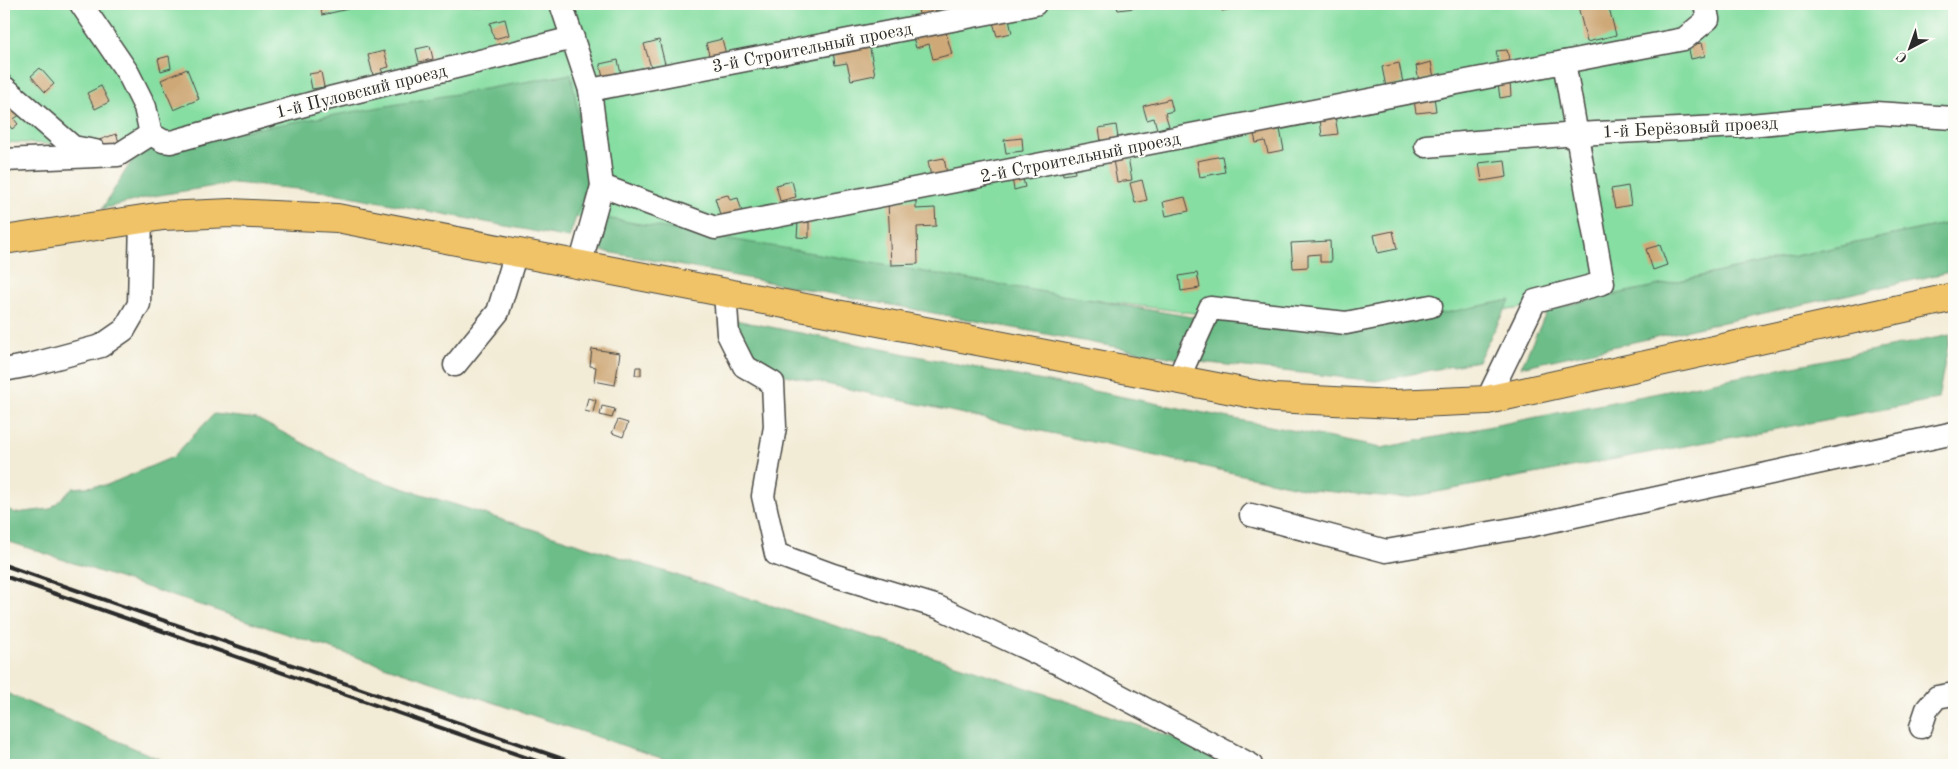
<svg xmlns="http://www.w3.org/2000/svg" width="1958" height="769" viewBox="0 0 1958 769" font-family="'Old Standard TT',serif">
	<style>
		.green { fill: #86dea2; stroke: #588466 }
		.forest { fill: #6cbd88; stroke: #4c745a }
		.building { fill: #cea877 }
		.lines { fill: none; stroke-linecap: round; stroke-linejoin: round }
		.minor-casing { stroke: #494844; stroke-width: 25 }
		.major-casing { stroke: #494844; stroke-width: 30 }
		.minor { stroke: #fff; stroke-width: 22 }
		.major { stroke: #f0c369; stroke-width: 28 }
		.rail { stroke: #2b2b2b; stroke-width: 4 }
		.labels { text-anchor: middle; stroke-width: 4; stroke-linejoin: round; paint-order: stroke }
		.street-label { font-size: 18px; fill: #2b2b2b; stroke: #fdfcf7 }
	</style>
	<rect width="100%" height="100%" fill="#fdfcf7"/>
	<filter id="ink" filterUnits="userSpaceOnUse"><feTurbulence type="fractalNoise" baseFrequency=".02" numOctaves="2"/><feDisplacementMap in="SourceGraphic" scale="10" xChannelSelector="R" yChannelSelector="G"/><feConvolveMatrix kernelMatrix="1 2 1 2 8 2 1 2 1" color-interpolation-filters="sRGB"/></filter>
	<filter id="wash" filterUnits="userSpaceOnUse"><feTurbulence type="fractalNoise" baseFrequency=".0096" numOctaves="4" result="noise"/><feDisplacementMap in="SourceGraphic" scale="20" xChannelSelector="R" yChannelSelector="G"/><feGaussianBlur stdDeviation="1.12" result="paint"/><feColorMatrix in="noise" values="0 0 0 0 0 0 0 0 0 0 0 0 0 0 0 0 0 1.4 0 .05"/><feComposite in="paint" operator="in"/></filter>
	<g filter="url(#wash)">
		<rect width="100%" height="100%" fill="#f2ebd5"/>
		<!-- green -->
		<path class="green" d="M4,4H1954V222L1608,296L1345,333L1079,298L159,149L4,142Z"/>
		<!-- forest -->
		<g class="forest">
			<path d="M571,74L590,176L569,238L329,192L234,183L153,196L102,209L139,149Z"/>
			<path d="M605,218L1192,317L1345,333L1510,300L1478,361L1376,381L1190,361L597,250Z"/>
			<path d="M1954,222V271L1521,367L1548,309Z"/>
			<path d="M730,319L1381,448L1950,335L1938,399L1405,498L1311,490L767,371Z"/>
			<path d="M214,414L257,419L368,477L974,670L1255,765H682L4,540V507L15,513L50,509L73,488L107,485L173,457Z"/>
			<path d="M4,692L173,765H4Z"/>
		</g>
		<g id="blocks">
			<!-- building -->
			<g class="building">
				<path d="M320,4H347L348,9L322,15Z"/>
				<path d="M917,4H935L937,15L920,19Z"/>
				<path d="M961,4H980L962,8Z"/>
				<path d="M1116,4H1133L1134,8L1118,10Z"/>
				<path d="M1220,4H1236L1237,8L1222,11Z"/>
				<path d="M1588,4H1608L1616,35L1587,42L1578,6Z"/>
				<path d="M1008,15L1012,33L997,36L992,19Z"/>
				<path d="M505,19L509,35L494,39L490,23Z"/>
				<path d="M944,26L952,54L933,59L929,44L916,48L912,34Z"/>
				<path d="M722,39L726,54L710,59L706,43Z"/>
				<path d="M659,40L665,64L651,67L644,44Z"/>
				<path d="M1702,43L1705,56L1691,59L1688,45Z"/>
				<path d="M869,44L875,75L851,80L847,63L835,65L833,51Z"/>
				<path d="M430,46L433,59L419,62L416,49Z"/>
				<path d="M1507,50L1510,64L1499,66L1496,51Z"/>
				<path d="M384,51L389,67L381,69L383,73L373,75L368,55Z"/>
				<path d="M169,56L171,68L161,71L158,59Z"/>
				<path d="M618,60L621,74L603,78L600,64Z"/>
				<path d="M1431,62L1434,78L1419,81L1416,66Z"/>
				<path d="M1399,63L1403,83L1386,87L1382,67Z"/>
				<path d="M40,68L54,84L45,92L31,76Z"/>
				<path d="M187,69L199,99L174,110L161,80Z"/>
				<path d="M321,72L324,87L312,89L309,74Z"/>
				<path d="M1510,82L1511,96L1500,98L1498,84Z"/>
				<path d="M101,86L109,102L95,109L87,93Z"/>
				<path d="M1434,97L1436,111L1416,113L1414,100Z"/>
				<path d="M1170,99L1173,111L1165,113L1169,126L1157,129L1154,118L1147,120L1143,106Z"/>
				<path d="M17,103L24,112L14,119L18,124L12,129L4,119V114Z"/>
				<path d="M1335,116L1338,134L1322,136L1320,119Z"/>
				<path d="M1279,124L1284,150L1268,153L1265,141L1256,143L1253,129Z"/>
				<path d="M1116,125L1118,138L1101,141L1099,128Z"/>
				<path d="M116,134L120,144L103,151L99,140Z"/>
				<path d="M1022,138L1023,151L1006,153L1004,140Z"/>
				<path d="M1222,156L1225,172L1200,177L1197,161Z"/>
				<path d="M1128,157L1132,180L1117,182L1113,160Z"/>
				<path d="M944,158L947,174L931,177L928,161Z"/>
				<path d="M1073,160L1075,173L1063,175L1061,161Z"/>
				<path d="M1505,160L1507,177L1482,181L1479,163Z"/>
				<path d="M1022,175L1025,187L1014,190L1012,178Z"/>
				<path d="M1142,180L1147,200L1135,203L1130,183Z"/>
				<path d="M792,181L796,197L780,201L776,185Z"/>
				<path d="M1628,186L1631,205L1615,208L1611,189Z"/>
				<path d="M728,195L730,200L738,198L742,212L721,218L715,198Z"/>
				<path d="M1185,197L1189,211L1166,216L1163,202Z"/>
				<path d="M916,200V209L935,208L936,226L917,227L918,264L891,265L888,202Z"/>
				<path d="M798,222H809V238L797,237Z"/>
				<path d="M1393,231L1397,249L1378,253L1374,235Z"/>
				<path d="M1330,241L1331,262H1320V254L1308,255V267L1293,268L1291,243Z"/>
				<path d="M1660,245L1667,265L1653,270L1646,249Z"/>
				<path d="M1197,273L1200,288L1181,291L1179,276Z"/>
				<path d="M592,349L620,353L615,385L594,381L596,367L590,366Z"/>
				<path d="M636,367H641V375H635Z"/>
				<path d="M588,398L596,400L593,413L585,411Z"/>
				<path d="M602,406L615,409L612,418L600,415Z"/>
				<path d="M618,420L628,423L623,437L612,433Z"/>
			</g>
		</g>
	</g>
	<g filter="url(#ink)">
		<use href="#blocks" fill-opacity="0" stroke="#494844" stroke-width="1"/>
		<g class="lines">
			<defs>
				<g id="minor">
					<path d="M81,4L128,73L145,107L151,134"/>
					<path d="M561,4L590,90L602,186L580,265"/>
					<path d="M4,87L73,147L95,151"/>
					<path d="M590,90L1035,4"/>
					<path d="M151,134L163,141L171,142L330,98L573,38"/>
					<path d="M1426,146L1577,134L1740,126L1875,113L1954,118"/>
					<path d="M4,160L118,155L151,134"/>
					<path d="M602,186L715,228L1564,62"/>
					<path d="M725,293L728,334L744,366L773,383L775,427L763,496L776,554L833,575L938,607L1064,666L1251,765"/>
					<path d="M455,365L498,312L516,253"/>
					<path d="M4,370L30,365L101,346L124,330L139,304L141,219"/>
					<path d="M1178,379L1210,308L1346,323L1431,306"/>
					<path d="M1487,400L1535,301L1603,283L1564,62L1684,39L1708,19L1705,4"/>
					<path d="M1251,515L1386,551L1524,527L1954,433"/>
					<path d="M1921,727L1927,709L1937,697L1954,694"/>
				</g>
				<path id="major" d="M4,240L163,216L231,213L337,218L1274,398L1394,404L1487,400L1954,297"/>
			</defs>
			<!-- minor casing -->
			<use href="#minor" class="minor-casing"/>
			<!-- major casing -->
			<use href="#major" class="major-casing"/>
			<!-- minor -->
			<use href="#minor" class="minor"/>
			<!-- major -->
			<use href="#major" class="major"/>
			<!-- rail -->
			<g class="rail">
				<path d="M4,565L580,765"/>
				<path d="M4,576L548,765"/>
			</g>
		</g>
	</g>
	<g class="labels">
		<!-- street labels -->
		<g class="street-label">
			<text transform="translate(812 47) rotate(-11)" y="6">3-й Строительный проезд</text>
			<text transform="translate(361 91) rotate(-14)" y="6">1-й Пуловский проезд</text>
			<text transform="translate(1690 127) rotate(-3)" y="6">1-й Берёзовый проезд</text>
			<text transform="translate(1080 157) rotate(-11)" y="6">2-й Строительный проезд</text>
		</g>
	</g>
	<!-- margin -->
	<rect width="1958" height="769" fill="none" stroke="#fdfcf7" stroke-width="20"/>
	<!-- north arrow -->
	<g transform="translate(1910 48) rotate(221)" stroke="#fdfcf7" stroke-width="4" paint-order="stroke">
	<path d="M0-4L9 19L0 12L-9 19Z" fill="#2b2b2b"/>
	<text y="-8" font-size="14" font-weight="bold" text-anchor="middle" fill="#2b2b2b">С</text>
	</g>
</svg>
